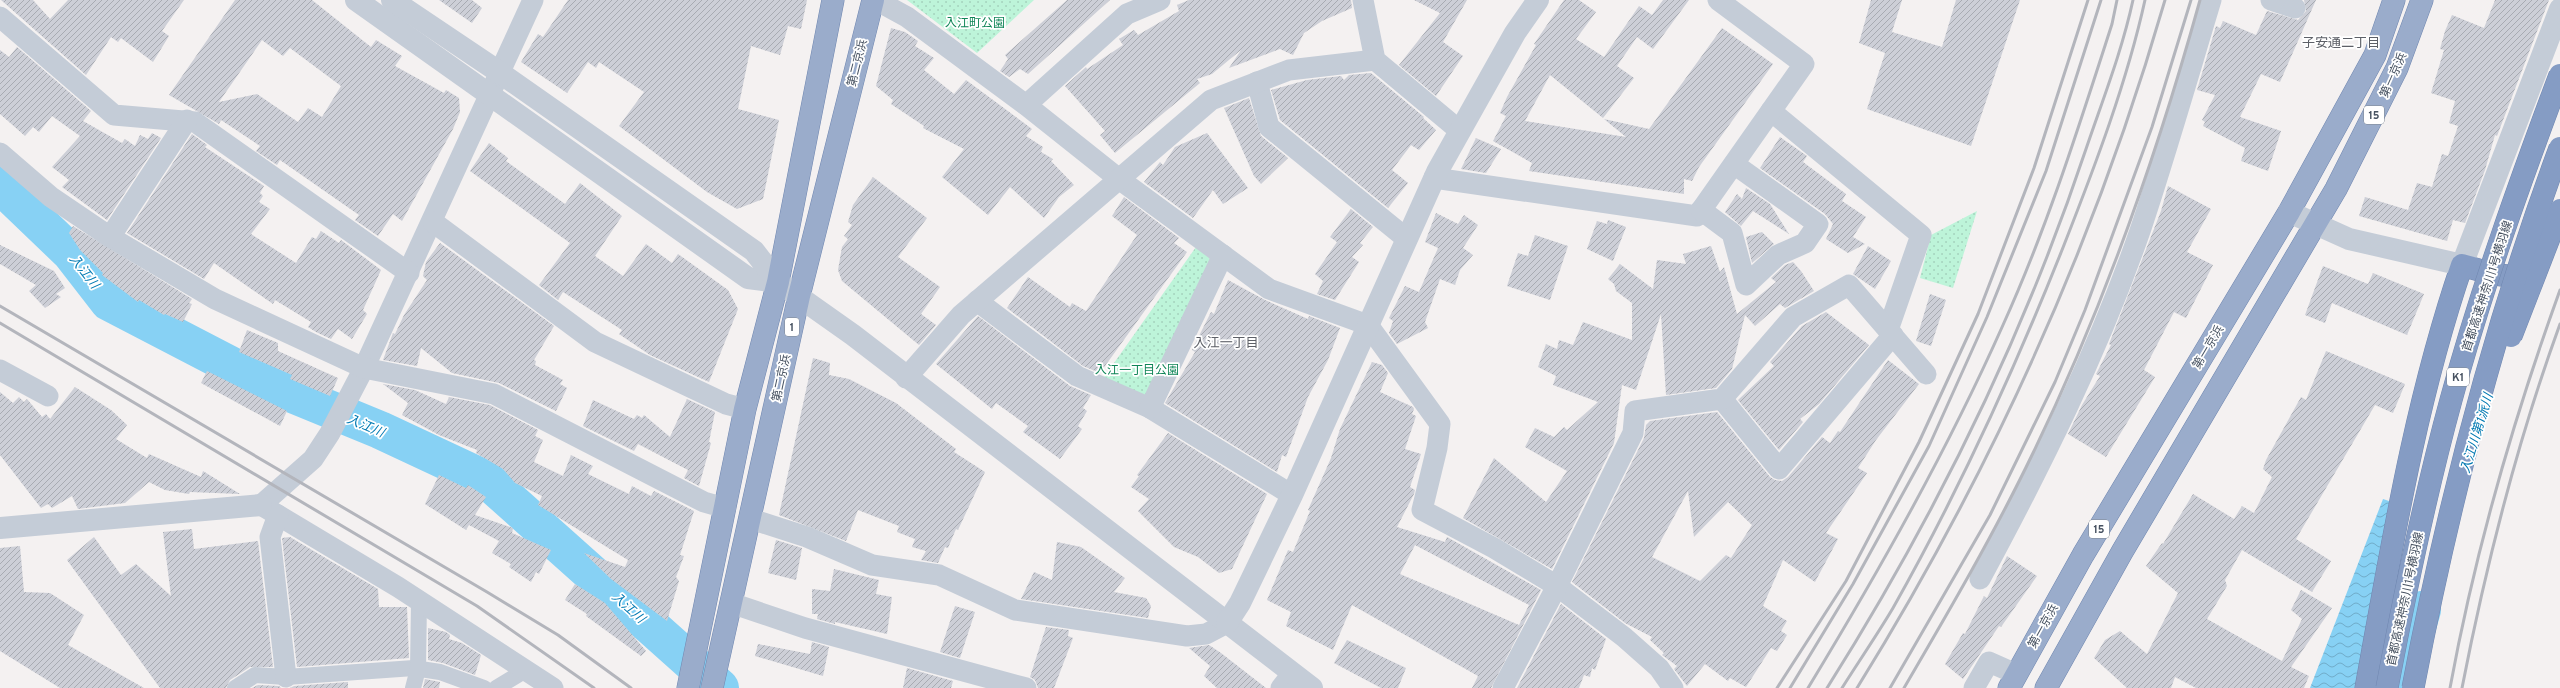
<svg xmlns="http://www.w3.org/2000/svg" width="2560" height="688" viewBox="0 0 2560 688" font-family="Overpass,'Noto Sans JP',sans-serif">
	<style>
		.park { fill: url(#park-dots) }
		.water { fill: url(#water-waves) }
		.lines { fill: none; stroke-linecap: round; stroke-linejoin: round }
		.river { stroke: #87d1f4; stroke-width: 38 }
		.building { fill: url(#building-hatch); fill-rule: evenodd }
		.trunk-casing { stroke: #7087b0; stroke-width: 23 }
		.motorway-casing { stroke: #7087b0; stroke-width: 23 }
		.pedestrian { stroke: #c4ccd7; stroke-width: 16 }
		.minor { stroke: #c4ccd7; stroke-width: 21 }
		.tertiary { stroke: #c4ccd7; stroke-width: 22 }
		.trunk { stroke: #9aaccb; stroke-width: 22 }
		.motorway { stroke: #859cc4; stroke-width: 22 }
		.rail { stroke: #b3b5bc; stroke-width: 3 }
		.motorway-bridge-casing { stroke: #7087b0; stroke-width: 23; stroke-linecap: butt }
		.motorway-bridge { stroke: #859cc4; stroke-width: 22 }
		.labels { text-anchor: middle; stroke-width: 3.5; stroke-linejoin: round; paint-order: stroke }
		.shield { fill: #fff; stroke: #7e8690; stroke-width: 1 }
		.shield-label { font-size: 11px; font-weight: bold; fill: #475261 }
		.park-label { font-size: 12px; fill: #0f8557; stroke: #fff }
		.street-label { font-size: 12px; fill: #475261; stroke: #fff }
		.neighbourhood-label { font-size: 13px; fill: #5d6067; stroke: #fff }
		.water-label { font-size: 13px; font-style: italic; fill: #0179b2; stroke: #fff }
	</style>
	<defs>
		<pattern id="park-dots" width="8" height="8" patternUnits="userSpaceOnUse"><rect width="8" height="8" fill="#bdf4d9"/><path d="M2 2h.1M6 6h.1" fill="none" stroke="#a4d3bd" stroke-width="1.8" stroke-linecap="round"/></pattern>
		<pattern id="water-waves" width="16" height="10" patternUnits="userSpaceOnUse"><rect width="16" height="10" fill="#87d1f4"/><path d="M0 5q4-4 8 0t8 0" fill="none" stroke="#70acc9"/></pattern>
		<pattern id="building-hatch" width="6" height="6" patternUnits="userSpaceOnUse"><rect width="6" height="6" fill="#cdcfd7"/><path d="M-1 1l2-2M0 6l6-6M5 7l2-2" fill="none" stroke="#a8abb2"/></pattern>
	</defs>
	<rect width="100%" height="100%" fill="#f4f1f1"/>
	<!-- park -->
	<g class="park">
		<path d="M907,0H1034L977,53Z"/>
		<path d="M1977,211L1953,288L1920,278L1931,235Z"/>
		<path d="M1196,247L1208,255L1211,262L1148,400L1102,380Z"/>
	</g>
	<!-- water -->
	<path class="water" d="M2383,499L2392,502L2358,688H2310Z"/>
	<g class="lines">
		<!-- river -->
		<g class="river">
			<path d="M0,185L71,253L109,302L261,381L380,430L487,480L720,688"/>
			<path d="M2399,688L2422,610"/>
		</g>
	</g>
	<!-- building -->
	<g class="building">
		<path d="M1,0H33L50,19L68,0H184L162,31L169,36L153,62L121,38L118,42L111,37L86,75Z"/>
		<path d="M235,0H312L371,47L376,40L402,56L395,66L444,93L446,90L459,98L460,112L453,129L402,221L393,214L378,236L355,220L359,215L280,160L277,165L256,151L260,146L221,120L219,124L169,95ZM262,40L283,56L290,48L341,86L322,117L308,108L298,122L257,94L219,102Z"/>
		<path d="M439,0H472L482,8L472,23Z"/>
		<path d="M568,0H807L801,29L788,26L780,55L751,46L738,109L779,120L763,199L737,209L707,192L619,126L644,92L599,62L596,68L588,62L567,93L521,62L538,34L543,37Z"/>
		<path d="M1067,0H1110L1028,74L1020,69L1009,77L1000,71L1008,59L1005,55Z"/>
		<path d="M1189,0H1351L1352,8L1322,21L1304,33L1293,55L1280,49L1229,68L1241,50L1212,74L1197,79L1200,83L1115,153L1100,135L1105,131L1065,86L1086,67L1087,69L1123,45L1119,39L1134,30L1138,35L1179,11L1177,5Z"/>
		<path d="M1414,0H1467L1443,42L1463,56L1436,96L1399,65L1440,13Z"/>
		<path d="M1564,0H1579L1596,12L1576,39L1604,57L1639,6L1652,15L1663,0H1689L1653,49L1637,37L1617,66L1634,78L1603,118L1550,75L1525,121L1626,137L1604,119L1649,129L1722,28L1773,64L1699,167L1692,181L1684,179V194L1529,171L1532,163L1493,141L1506,116L1500,113L1507,97L1536,45L1534,44Z"/>
		<path d="M1871,0H1902L1892,32L1942,47L1956,0H2020L1971,146L1867,109L1885,53L1859,43Z"/>
		<path d="M2304,0H2316L2280,82L2261,74L2240,117L2281,131L2268,171L2241,161L2245,148L2203,126L2205,122L2202,120L2215,95L2197,90L2216,26L2220,28L2223,21L2256,35L2267,11L2298,20L2306,11Z"/>
		<path d="M2495,0H2549L2497,136L2495,135L2485,170L2465,223L2453,220L2447,241L2359,216L2365,197L2408,210L2417,183L2432,187L2442,154L2448,156L2458,126L2449,123L2455,101L2431,93L2444,50L2440,49L2445,31L2452,15L2484,28Z"/>
		<path d="M891,28L905,32L918,41L915,46L934,58L924,70L954,94L966,80L1032,129L1026,136L1043,147L1041,152L1053,159L1051,161L1074,185L1059,197L1044,218L1010,187L988,215L942,177L964,149L923,128L924,126L891,104L893,100L876,86Z"/>
		<path d="M17,47L91,111L83,121L122,143L125,139L135,146L140,135L148,139L152,133L161,138L107,220L62,187L69,180L52,167L80,136L52,116L39,132L33,127L25,136L0,114V50L9,57Z"/>
		<path d="M1371,73L1424,117L1423,118L1436,130L1419,150L1411,145L1392,170L1408,183L1388,208L1280,120L1271,90L1307,80L1341,76L1344,80L1349,75Z"/>
		<path d="M1249,98L1261,136L1288,158L1261,184L1254,176L1224,108Z"/>
		<path d="M1207,133L1248,188L1223,204L1213,190L1193,218L1144,182L1160,162L1163,165L1175,147Z"/>
		<path d="M192,134L207,145L205,147L264,186L260,193L263,196L259,202L270,209L251,234L296,263L312,237L316,239L321,231L339,243L341,240L381,270L363,310L367,314L352,339L338,329L331,339L316,332L308,327L311,322L275,300L273,304L214,263L204,279L127,233Z"/>
		<path d="M1780,137L1807,156L1803,162L1846,194L1842,201L1866,217L1853,237L1865,244L1848,253L1826,239L1833,224L1825,214L1760,168Z"/>
		<path d="M1476,138L1501,149L1486,173L1461,169Z"/>
		<path d="M489,143L508,158L506,161L565,204L580,183L622,216L595,256L623,276L646,244L672,263L678,254L728,290L738,309L709,382L650,355L619,334L622,330L563,292L558,300L539,285L570,243L470,171Z"/>
		<path d="M873,177L927,218L898,257L940,287L921,314L936,325L919,345L842,281L838,270L842,247L848,239L844,236L852,225L848,222L853,205Z"/>
		<path d="M2168,186L2211,209L2187,252L2213,265L2186,318L2174,312L2144,370L2155,377L2106,457L2068,434L2082,405L2100,376L2096,374L2111,345L2109,344L2161,211Z"/>
		<path d="M1746,188L1770,204L1789,234L1753,211L1741,226L1725,212L1737,194L1742,199Z"/>
		<path d="M1124,197L1179,238L1174,243L1187,252L1100,373L1083,366L1007,308L1028,277L1070,307L1072,303L1086,311L1137,235L1112,216Z"/>
		<path d="M1351,209L1373,227L1360,243L1363,245L1352,257L1359,262L1335,300L1317,294L1323,281L1315,274L1337,242L1330,237Z"/>
		<path d="M1436,213L1458,224L1464,215L1478,225L1463,248L1473,255L1460,270L1455,285L1440,279L1425,322L1428,328L1397,344L1389,333L1393,321L1389,318L1405,286L1419,292L1438,248L1425,242Z"/>
		<path d="M1608,220L1626,227L1613,261L1587,249L1597,221L1607,224Z"/>
		<path d="M73,226L192,299L189,303L192,304L183,322L165,314L164,315L139,300L138,302L102,275L103,273L80,250L69,233Z"/>
		<path d="M1762,232L1774,244L1752,263L1746,237Z"/>
		<path d="M1535,235L1568,246L1550,300L1507,286L1518,253L1528,256Z"/>
		<path d="M440,243L554,326L534,360L536,361L535,365L563,380L560,384L567,388L556,411L499,383L452,373L421,348L417,366L383,360L393,333L395,334L404,315L427,280L423,276L426,262Z"/>
		<path d="M0,245L54,271L65,288L56,294L61,297L45,308L29,291L36,285L0,264Z"/>
		<path d="M1711,246L1720,272L1724,267L1737,314L1776,282L1771,278L1785,265L1793,262L1801,271L1814,291L1785,308L1780,304L1755,326L1745,315L1732,369L1716,388L1666,395L1661,314L1636,390L1622,385L1614,443L1552,569L1463,518L1494,458L1546,502L1567,471L1525,447L1535,428L1554,437L1564,427L1567,430L1598,402L1553,385L1556,376L1538,367L1546,344L1557,349L1559,340L1573,345L1583,322L1632,340V303L1616,291L1614,284L1608,279L1620,264L1653,289L1657,260L1686,264L1683,254Z"/>
		<path d="M1868,246L1891,261L1875,289L1853,274Z"/>
		<path d="M2323,266L2368,284L2373,273L2424,294L2407,335L2332,303L2325,323L2305,315Z"/>
		<path d="M1228,280L1265,300L1308,319L1309,316L1340,328L1328,360L1308,397L1286,457L1282,455L1277,472L1165,403L1195,352L1192,350L1211,312L1214,314Z"/>
		<path d="M1930,294L1946,300L1931,346L1916,341Z"/>
		<path d="M1826,312L1869,345L1819,404L1800,419L1803,422L1779,450L1738,400L1774,366L1770,362L1802,326Z"/>
		<path d="M978,316L1070,386L1091,395L1083,408L1087,411L1078,426L1082,429L1060,459L1023,432L1028,426L996,403L992,409L936,364Z"/>
		<path d="M247,330L278,343V351L338,378L330,396L290,379L292,375L239,352Z"/>
		<path d="M2326,351L2405,384L2393,413L2375,405L2296,539L2331,561L2312,592L2242,550L2225,580L2227,586L2207,619L2282,661L2302,619L2291,610L2301,590L2332,608L2291,667L2309,676L2304,688H2196L2175,677L2171,688H2127L2094,658L2105,640L2120,631L2147,654L2178,593L2146,566L2162,543L2163,544L2193,494L2234,519L2242,506L2254,513L2272,477L2263,469L2266,460L2301,397L2306,400Z"/>
		<path d="M813,358L830,363L829,375L849,379L896,403L956,449L954,452L985,472L958,530L956,529L948,548L945,547L938,563L921,560L926,551L912,547L915,539L897,532L899,526L858,510L846,541L779,515Z"/>
		<path d="M1888,360L1919,384L1876,440L1858,468L1867,473L1826,533L1838,539L1815,582L1783,560L1763,606L1787,621L1781,631L1787,635L1777,651L1771,648L1746,687L1730,678L1728,681L1705,664L1687,686L1674,669L1677,666L1662,655L1664,653L1650,640L1652,637L1625,623L1572,582L1644,438L1646,425L1650,421L1717,412L1770,477L1775,480L1782,481L1788,477L1822,437L1830,443L1838,431L1840,432ZM1688,491L1694,537L1728,502L1752,525L1731,558L1726,555L1700,581L1652,557Z"/>
		<path d="M1372,362L1382,365L1388,373L1380,392L1413,407L1414,409L1412,414L1416,416L1405,449L1421,454L1410,487L1415,490L1414,494L1397,527L1445,542L1447,537L1541,590L1491,688H1472L1478,676L1352,605L1333,650L1286,626L1291,612L1267,600L1288,550L1293,552L1310,511L1308,510L1331,458L1340,429ZM1415,545L1529,605L1519,625L1400,574Z"/>
		<path d="M207,371L287,411L280,426L201,383Z"/>
		<path d="M383,384L415,390L446,404L449,397L490,405L538,430L535,436L543,440L534,462L563,476L571,455L593,466L588,474L629,494L632,486L651,496L654,491L694,511L680,555L684,556L676,577L679,581L667,621L611,579L584,553L625,567L628,560L538,505L542,496L515,483L503,469L476,453L477,450L439,435L402,415L408,403Z"/>
		<path d="M75,387L111,410L127,425L116,439L147,458L149,454L201,477L203,471L240,494L190,492L189,494L165,490L149,482L125,503L78,509L72,496L52,508L48,504L41,508L0,455V392L13,403L19,397L24,402L27,399L42,417L46,414L50,419Z"/>
		<path d="M687,399L715,412L709,442L711,443L699,486L684,478L688,470L638,444L634,451L583,426L593,400L634,419L637,415L642,418L644,415L670,437Z"/>
		<path d="M1168,433L1267,494L1232,569L1219,573L1198,557L1174,547L1138,511L1149,499L1131,487L1139,476L1137,475Z"/>
		<path d="M439,475L466,488L468,485L486,497L475,515L513,528L512,533L551,550L539,574L536,572L531,582L509,567L511,564L492,553L499,541L469,525L466,530L425,504Z"/>
		<path d="M192,529L194,549L258,541L273,667H250L230,680L226,688H160L67,560L94,537L121,575L136,564L171,596L163,532Z"/>
		<path d="M290,537L378,589L379,607H407L409,658L297,667L282,538Z"/>
		<path d="M776,540L802,548L796,580L768,573Z"/>
		<path d="M1057,542L1081,547L1125,578L1114,592L1146,598L1151,606L1148,618L1021,599L1034,572L1052,580Z"/>
		<path d="M20,546L24,592L50,593L84,615L68,645L144,688H60L0,651V548Z"/>
		<path d="M2007,556L2037,576L2001,627L1999,626L1963,679L1945,664L1963,633L1965,634L1984,596L1987,598Z"/>
		<path d="M834,569L879,580L876,594L892,597L887,634L835,622V624L817,619L818,614H812V589L830,591Z"/>
		<path d="M575,584L605,603L646,651L641,656L586,616L587,614L565,600Z"/>
		<path d="M1561,604L1606,639L1595,670L1592,668L1590,677L1584,675L1579,688H1517Z"/>
		<path d="M955,606L975,612L960,658L940,652Z"/>
		<path d="M1046,627L1069,630L1068,636L1073,638L1054,688H1038L1035,680L1030,677Z"/>
		<path d="M428,628L446,632L450,635L449,639L462,643L481,655L475,675L443,663L428,660Z"/>
		<path d="M1347,640L1406,668L1398,688H1381L1334,663Z"/>
		<path d="M812,642L829,647L823,676L755,656L758,644L810,654Z"/>
		<path d="M1209,645L1221,653L1266,688H1217L1204,676L1210,666L1189,648Z"/>
		<path d="M907,668L953,681L951,688H903Z"/>
		<path d="M425,679L440,682L439,688H423Z"/>
		<path d="M348,682V688H290L294,686Z"/>
		<path d="M258,685L279,686L281,688H252Z"/>
	</g>
	<g class="lines">
		<defs>
			<g id="trunk">
				<path d="M688,688L745,409L778,282L833,0"/>
				<path d="M712,688L799,296L873,0"/>
				<path d="M2009,688L2083,555L2289,212L2375,55L2394,0"/>
				<path d="M2046,688L2122,552L2336,189L2397,68L2422,0"/>
			</g>
			<path id="motorway" d="M2366,688C2392,546 2415,402 2462,265C2486,272 2509,281 2533,272"/>
		</defs>
		<!-- trunk casing -->
		<use href="#trunk" class="trunk-casing"/>
		<!-- motorway casing -->
		<use href="#motorway" class="motorway-casing"/>
		<!-- pedestrian -->
		<g class="pedestrian">
			<path d="M235,688L255,675L286,677L414,668L440,672L484,688"/>
			<path d="M413,688L418,669L419,601"/>
			<path d="M496,688L526,670"/>
		</g>
		<!-- minor -->
		<g class="minor">
			<path d="M533,0L364,368L330,433L313,459L261,505L398,587L553,688"/>
			<path d="M876,0L907,17L1026,105L1119,179L1269,289L1368,325L1440,424L1437,448L1422,510L1494,548L1557,586L1624,637L1659,668L1673,688"/>
			<path d="M1363,0L1375,60L1460,131"/>
			<path d="M2271,0L2295,8"/>
			<path d="M0,17L114,115L195,122L409,273"/>
			<path d="M1257,82L1269,127L1407,239"/>
			<path d="M1026,105L1127,14L1160,0"/>
			<path d="M1771,111L1921,235L1888,330"/>
			<path d="M0,153L51,197L110,237L215,299L364,368L494,394L704,502L725,508"/>
			<path d="M1434,178L1697,216L1804,64L1718,0"/>
			<path d="M1701,210L1732,233L1746,285L1778,255L1805,243L1818,224L1734,164"/>
			<path d="M433,222L595,342L726,404L745,409"/>
			<path d="M110,237L187,120"/>
			<path d="M977,301L1077,376L1150,408L1292,495"/>
			<path d="M0,370L48,396"/>
			<path d="M906,378L961,315L1211,100L1289,70L1375,60"/>
			<path d="M1722,399L1779,469L1893,335"/>
			<path d="M1150,408L1223,255"/>
			<path d="M278,515L270,537L286,677"/>
			<path d="M751,519L807,537L872,565L939,575L1015,610L1187,636L1206,634L1227,623"/>
			<path d="M1980,579C2041,466 2099,350 2141,228C2166,153 2188,76 2211,0"/>
			<path d="M731,603L805,628L1026,688"/>
			<path d="M1281,688L1292,674"/>
			<path d="M1503,688L1557,586L1633,433L1635,411L1722,399L1793,317L1849,285L1926,374"/>
			<path d="M1974,688L1989,662L2016,674"/>
		</g>
		<!-- tertiary -->
		<g class="tertiary">
			<path d="M356,0L748,278L778,282"/>
			<path d="M392,0L499,72L754,251L778,282L853,335L1312,688"/>
			<path d="M2289,212L2349,239L2462,265L2560,9"/>
			<path d="M0,528L261,505"/>
			<path d="M1227,623L1240,603L1292,495L1437,172L1515,33L1538,0"/>
		</g>
		<!-- trunk -->
		<use href="#trunk" class="trunk"/>
		<!-- motorway -->
		<use href="#motorway" class="motorway"/>
		<!-- rail -->
		<g class="rail">
			<path d="M0,306L487,592L558,635L631,688"/>
			<path d="M0,323L477,606L594,688"/>
			<path d="M1777,688L1846,581L1919,442L1978,314L2034,168L2088,0"/>
			<path d="M1790,688L1853,584L1929,446L1987,317L2046,171L2101,0"/>
			<path d="M1808,688C1879,571 1947,451 2003,325C2047,228 2079,126 2112,24L2117,0"/>
			<path d="M1827,688C1935,517 2022,341 2086,149C2103,99 2122,51 2133,0"/>
			<path d="M1842,688C1859,661 1877,635 1893,608C1959,491 2015,369 2064,245C2095,166 2127,82 2145,0"/>
			<path d="M1857,688C1990,474 2095,242 2165,0"/>
			<path d="M1890,688L1990,515L2055,382L2085,310L2152,127L2191,0"/>
			<path d="M1904,688C1949,611 1994,534 2033,453C2103,309 2157,155 2200,0"/>
			<path d="M2450,688C2475,552 2513,420 2560,290"/>
			<path d="M2462,688C2486,565 2517,442 2560,324"/>
		</g>
		<defs>
			<g id="motorway-bridge">
				<path d="M2511,336L2560,210"/>
				<path d="M2387,688C2405,592 2425,495 2451,400C2481,290 2520,182 2560,75"/>
				<path d="M2413,688C2448,504 2495,323 2560,148"/>
			</g>
		</defs>
		<!-- motorway-bridge casing -->
		<use href="#motorway-bridge" class="motorway-bridge-casing"/>
		<!-- motorway-bridge -->
		<use href="#motorway-bridge" class="motorway-bridge"/>
	</g>
	<g class="labels">
		<!-- shield labels -->
		<g class="shield">
			<rect x="2364" y="106" width="20" height="18" rx="3"/>
			<rect x="785" y="318" width="14" height="18" rx="3"/>
			<rect x="2447" y="368" width="22" height="18" rx="3"/>
			<rect x="2089" y="520" width="20" height="18" rx="3"/>
		</g>
		<g class="shield-label">
			<text x="2374" y="119">15</text>
			<text x="792" y="331">1</text>
			<text x="2458" y="381">K1</text>
			<text x="2099" y="533">15</text>
		</g>
		<!-- park labels -->
		<g class="park-label">
			<text x="975" y="27">入江町公園</text>
			<text x="1137" y="374">入江一丁目公園</text>
		</g>
		<!-- street labels -->
		<g class="street-label">
			<text transform="translate(857 63) rotate(-76)" y="4">第二京浜</text>
			<text transform="translate(2393 75) rotate(-66)" y="4">第一京浜</text>
			<text transform="translate(2487 286) rotate(-72)" y="4">首都高速神奈川1号横羽線</text>
			<text transform="translate(2208 347) rotate(-59)" y="4">第一京浜</text>
			<text transform="translate(781 378) rotate(-78)" y="4">第二京浜</text>
			<text transform="translate(2405 599) rotate(-78)" y="4">首都高速神奈川1号横羽線</text>
			<text transform="translate(2043 626) rotate(-61)" y="4">第一京浜</text>
		</g>
		<!-- neighbourhood labels -->
		<g class="neighbourhood-label">
			<text x="2341" y="47">子安通二丁目</text>
			<text x="1226" y="347">入江一丁目</text>
		</g>
		<!-- water labels -->
		<g class="water-label">
			<text transform="translate(85 271) rotate(52)" y="5">入江川</text>
			<text transform="translate(366 425) rotate(23)" y="5">入江川</text>
			<text transform="translate(2476 433) rotate(-73)" y="5">入江川第1派川</text>
			<text transform="translate(629 607) rotate(42)" y="5">入江川</text>
		</g>
	</g>
</svg>
